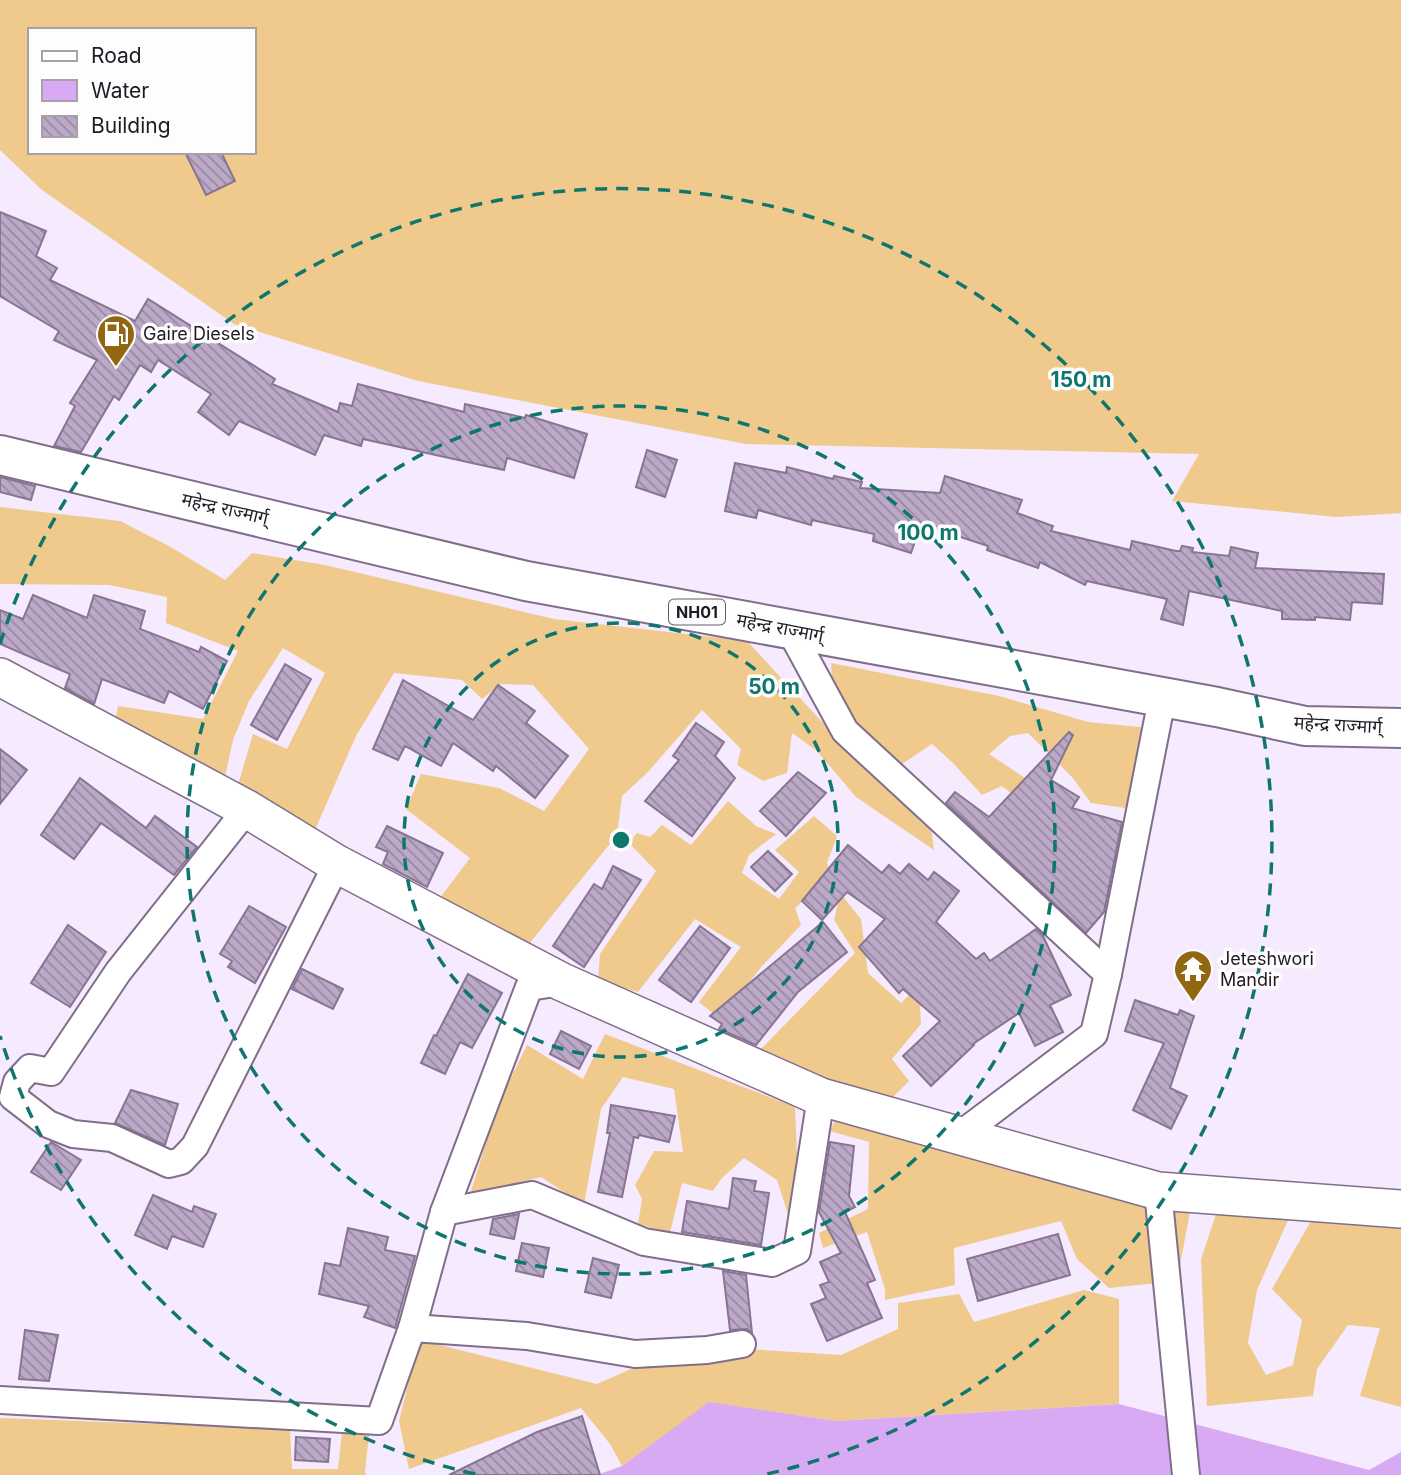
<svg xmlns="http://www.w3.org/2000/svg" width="1401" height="1475" viewBox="0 0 1401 1475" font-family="Inter,'Noto Sans Devanagari',sans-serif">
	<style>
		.grass { fill: #efca8c; fill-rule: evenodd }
		.water { fill: #d9aaf4 }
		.building { fill: url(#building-back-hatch); stroke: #877592; stroke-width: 2 }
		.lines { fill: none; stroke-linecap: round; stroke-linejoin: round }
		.street-casing { stroke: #806e8a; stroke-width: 30 }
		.secondary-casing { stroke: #806e8a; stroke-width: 40 }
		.highway-casing { stroke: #806e8a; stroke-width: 42 }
		.street { stroke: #fff; stroke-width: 26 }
		.secondary { stroke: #fff; stroke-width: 37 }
		.highway { stroke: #fff; stroke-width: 38 }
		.ring { fill: none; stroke: #0f766e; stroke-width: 3.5; stroke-dasharray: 12 9 }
		.labels { text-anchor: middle; stroke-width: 7; stroke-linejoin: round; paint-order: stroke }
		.shield { fill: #fdfdfd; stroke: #635e66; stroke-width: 2 }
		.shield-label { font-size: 16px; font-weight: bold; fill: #211a25 }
		.poi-label { font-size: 18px; fill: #211a25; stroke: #fdfdfd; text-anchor: start }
		.street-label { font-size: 18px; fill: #211a25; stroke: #fdfdfd }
		.centre { fill: #0f766e; stroke: #fdfdfd; stroke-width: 3.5 }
		.ring-label { font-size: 21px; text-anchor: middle; font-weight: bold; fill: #0f766e; stroke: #fdfdfd; stroke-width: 7; stroke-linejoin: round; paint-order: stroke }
	</style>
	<defs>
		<pattern id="building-back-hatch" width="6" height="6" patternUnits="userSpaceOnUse" patternTransform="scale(1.75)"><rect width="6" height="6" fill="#bca9c8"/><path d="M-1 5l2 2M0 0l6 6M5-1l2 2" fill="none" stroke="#9889a2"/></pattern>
	</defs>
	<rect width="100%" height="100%" fill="#f6eafe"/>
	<!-- grass -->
	<g class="grass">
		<path d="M0,0H1401V513L1337,517L1172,501L1199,454L746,444L418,381L234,324L42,190L0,150ZM30,30H254V152H30Z"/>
		<path d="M0,507L120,521L169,546L225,580L252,553L325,565L554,619L747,641L825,725L931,828L934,850L856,797L817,751L792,733L787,773L763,781L737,765L741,749L702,710L648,772L622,796L617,835L529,944L440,898L470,858L406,809L421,774L499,788L544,811L589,749L533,685L501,684L482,699L462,680L394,673L356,736L315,830L237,788L253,734L287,749L325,673L283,648L249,701L233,740L225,777L114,727L118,706L203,719L238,651L166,623L167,597L109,585L0,584Z"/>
		<path d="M831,663L999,696L1088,722L1150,728L1132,809L1091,803L1072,777L1028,733L1010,736L989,754L1025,778L1047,788L1022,802L1002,786L982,795L953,763L932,744L896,768L833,695Z"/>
		<path d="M728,801L756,826L776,834L749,855L742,873L779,899L799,872L775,850L814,816L837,836L827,863L836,888L861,919L868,973L901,1003L912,992L941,993L920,1007L921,1024L892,1059L909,1081L884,1106L826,1078L757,1053L855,953L834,920L838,903L817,889L795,908L801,925L762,966L720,1019L699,1002L741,947L695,919L638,992L598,980L600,954L656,871L629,843L637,833L650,837L662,825L691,845Z"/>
		<path d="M605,1034L795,1107L798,1181L788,1214L777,1180L744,1158L721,1179L713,1191L682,1183L670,1233L638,1224L642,1199L635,1185L654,1151L683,1152L674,1089L623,1077L601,1109L584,1205L541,1177L470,1194L499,1102L527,1045L583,1079Z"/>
		<path d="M838,1114L969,1148L1190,1212L1177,1281L1109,1288L1077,1259L1061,1221L954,1248L955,1285L885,1300V1289L867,1232L823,1248L819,1233L868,1209L869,1142L830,1131Z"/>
		<path d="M1216,1214L1289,1218L1257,1290L1248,1343L1266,1375L1293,1365L1302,1320L1272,1289L1311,1221L1401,1222V1407L1360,1396L1380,1328L1348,1325L1317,1369L1313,1396L1207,1406L1201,1259Z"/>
		<path d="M1084,1290L1119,1299V1404L836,1421L709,1403L622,1466L610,1444L581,1408L409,1469L399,1421L419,1340L597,1384L631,1369L748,1349L841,1355L898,1329V1303L959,1294L974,1322Z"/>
		<path d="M0,1418L290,1429L292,1469H338L342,1432L369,1435L365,1472L366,1475H0Z"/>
	</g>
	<!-- water -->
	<path class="water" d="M709,1402L836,1421L1119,1404L1369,1470L1401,1452V1475H597L622,1466Z"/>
	<!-- building -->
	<g class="building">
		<path d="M185,152H221L235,181L206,195Z"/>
		<path d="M0,212L46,231L36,256L57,268L50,280L135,321L148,299L275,379L272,384L338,412L340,403L352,406L358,384L464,412L465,404L525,418L526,415L587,434L574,478L507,458L504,470L363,439L361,446L324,435L315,455L239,421L229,435L198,412L211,394L158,360L151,372L140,365L119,400L114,396L81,452L54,446L75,406L70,403L97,360L54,340L59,331L0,296Z"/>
		<path d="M647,450L677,460L665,497L636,487Z"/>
		<path d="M735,463L786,473L787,467L833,479L834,476L862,482L860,488L940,493L945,476L1022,500L1017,513L1053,526L1051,531L1130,550L1132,541L1176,551H1180L1182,546L1193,548L1192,552L1229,556L1231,547L1258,553L1255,568L1384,574L1382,604L1352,602L1350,620L1315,617V620L1282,619V611L1189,591L1183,625L1161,619L1167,599L1087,581L1085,585L1040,562L1038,568L987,550L988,546L921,524L911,553L873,541L874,534L812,520L811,525L758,510L756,518L725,511Z"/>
		<path d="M0,477L35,486L31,500L0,492Z"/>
		<path d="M33,595L87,618L94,595L145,611L140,629L199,652L201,647L227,661L203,709L169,691L164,703L102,679L94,704L65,688L70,674L0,644V610L23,619Z"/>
		<path d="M285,664L311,679L277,740L251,725Z"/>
		<path d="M403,680L473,720L498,685L535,711L526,723L568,756L535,798L496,766L493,771L453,743L441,766L405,746L398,760L373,749Z"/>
		<path d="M696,723L724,742L715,756L735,778L692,836L645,801L679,760L673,756Z"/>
		<path d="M1069,732L1073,735L1051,780L1079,797L1072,808L1122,822L1104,912L1086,933L946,803L955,792L989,817Z"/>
		<path d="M0,749L27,770L0,804Z"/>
		<path d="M798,772L826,793L786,836L760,811Z"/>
		<path d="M80,778L146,828L155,816L197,847L174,875L101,823L74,859L41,835Z"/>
		<path d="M387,826L443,853L427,887L383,864L388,852L376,847Z"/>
		<path d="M848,845L882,873L889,865L900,874L909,864L928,880L934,872L959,891L936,922L976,959L984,953L990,961L1036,929L1042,934L1071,995L1050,1005L1063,1032L1035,1046L1019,1013L973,1044L974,1045L931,1086L903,1056L940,1021L903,989L899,993L859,947L885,919L847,892L822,920L802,901Z"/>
		<path d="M768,851L792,874L775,891L751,867Z"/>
		<path d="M613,866L641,880L584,967L553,946L594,884L602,889Z"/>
		<path d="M249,906L286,927L255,983L228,967L232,961L220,954Z"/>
		<path d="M823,922L847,952L798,992L756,1045L719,1029L722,1024L710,1016Z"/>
		<path d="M68,925L106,952L70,1007L31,983Z"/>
		<path d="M700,926L730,948L691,1002L659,980Z"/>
		<path d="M302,969L343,989L333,1009L292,989Z"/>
		<path d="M468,974L502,993L472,1048L460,1042L445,1074L421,1063L434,1035L436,1036Z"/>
		<path d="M1135,1000L1178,1015L1180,1010L1194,1016L1170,1088L1187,1096L1171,1129L1133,1110L1164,1043L1125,1031Z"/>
		<path d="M561,1031L591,1046L579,1069L550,1054Z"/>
		<path d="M131,1090L178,1104L165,1145L115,1123Z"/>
		<path d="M611,1105L675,1116L669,1142L639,1135L638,1138L634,1137L622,1197L598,1192L610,1133H607Z"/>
		<path d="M51,1142L81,1160L61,1190L31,1172Z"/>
		<path d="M830,1142L854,1146L849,1196L855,1207L845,1212L875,1280L867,1283L882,1318L827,1341L811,1304L826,1298L820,1285L829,1282L820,1262L841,1253L819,1212Z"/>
		<path d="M733,1178L756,1181L754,1191L769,1193L761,1245L682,1232L687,1201L729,1209Z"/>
		<path d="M153,1195L192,1212L194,1206L216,1214L203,1247L172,1236L167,1249L135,1235Z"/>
		<path d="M519,1214L514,1239L490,1234L493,1219Z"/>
		<path d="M348,1228L388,1237L385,1250L415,1256L395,1328L364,1317L369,1306L319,1294L325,1263L340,1266Z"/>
		<path d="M1058,1234L1070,1275L978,1301L967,1259Z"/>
		<path d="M522,1243L549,1248L543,1277L516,1271Z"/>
		<path d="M593,1258L619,1265L611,1298L585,1292Z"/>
		<path d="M723,1271L746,1275L752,1333L747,1329L730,1330Z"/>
		<path d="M25,1330L58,1335L49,1381L19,1379Z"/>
		<path d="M582,1416L600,1475H449L537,1432Z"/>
		<path d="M296,1437L330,1439L328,1462L295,1460Z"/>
	</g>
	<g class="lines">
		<defs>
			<g id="street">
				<path d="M790,630L845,731L1108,974"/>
				<path d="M247,809L118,972L51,1072L30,1068L17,1082L13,1097L48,1124L73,1134L112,1138L169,1164L181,1161L195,1146L337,864"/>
				<path d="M960,1135L1094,1034L1108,974L1162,699"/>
				<path d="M1158,1191L1186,1475"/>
				<path d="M444,1212L529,987L562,982"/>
				<path d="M412,1328L527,1336L635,1354L707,1350L742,1344"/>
				<path d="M0,1400L379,1421L412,1328L444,1212L532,1195L644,1242L772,1263L797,1251L821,1097"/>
			</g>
			<path id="secondary" d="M0,677L247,809L337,864L562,982L821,1097L1158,1191L1401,1209"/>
			<path id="highway" d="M0,455L526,581L1217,707L1305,726L1401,728"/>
		</defs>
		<!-- street casing -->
		<use href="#street" class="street-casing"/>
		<!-- secondary casing -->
		<use href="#secondary" class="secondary-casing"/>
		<!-- highway casing -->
		<use href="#highway" class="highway-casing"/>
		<!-- street -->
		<use href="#street" class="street"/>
		<!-- secondary -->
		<use href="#secondary" class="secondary"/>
		<!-- highway -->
		<use href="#highway" class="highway"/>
	</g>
	<!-- distance rings -->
	<g class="ring">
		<circle cx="621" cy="840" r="217"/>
		<circle cx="621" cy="840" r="434"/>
		<path d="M475 1474A651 651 0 0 1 0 1036M0 644A651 651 0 1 1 767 1474"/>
	</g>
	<!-- icons -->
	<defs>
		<symbol id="fuel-pin" viewBox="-11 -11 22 30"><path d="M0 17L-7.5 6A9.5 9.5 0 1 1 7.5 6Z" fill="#916811" stroke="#fdfdfd"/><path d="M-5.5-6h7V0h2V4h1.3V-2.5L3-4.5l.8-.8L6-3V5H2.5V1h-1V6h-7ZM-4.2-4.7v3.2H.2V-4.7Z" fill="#fff"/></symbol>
		<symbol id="temple-pin" viewBox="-11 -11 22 30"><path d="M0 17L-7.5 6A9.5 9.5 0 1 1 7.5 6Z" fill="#916811" stroke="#fdfdfd"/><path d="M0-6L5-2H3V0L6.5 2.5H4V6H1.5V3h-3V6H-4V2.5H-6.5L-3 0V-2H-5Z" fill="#fff"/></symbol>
	</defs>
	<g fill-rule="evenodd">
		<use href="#fuel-pin" x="94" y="312" width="44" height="60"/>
		<use href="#temple-pin" x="1171" y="947" width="44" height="60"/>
	</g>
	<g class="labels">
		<!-- shield labels -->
		<rect class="shield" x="669" y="599.5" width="56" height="25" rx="5"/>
		<g class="shield-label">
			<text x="697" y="618">NH01</text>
		</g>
		<!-- poi labels -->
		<g class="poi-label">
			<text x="143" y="340">Gaire Diesels</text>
			<text x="1220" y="965">Jeteshwori<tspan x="1220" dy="21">Mandir</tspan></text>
		</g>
		<!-- street labels -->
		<g class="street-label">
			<text transform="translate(225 509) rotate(13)" y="6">महेन्द्र राज्मार्ग्</text>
			<text transform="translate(780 628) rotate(11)" y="6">महेन्द्र राज्मार्ग्</text>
			<text transform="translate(1338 725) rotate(3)" y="6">महेन्द्र राज्मार्ग्</text>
		</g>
	</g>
	<circle cx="621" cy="840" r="10" class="centre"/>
	<g class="ring-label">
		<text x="1081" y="387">150 m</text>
		<text x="928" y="540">100 m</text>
		<text x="774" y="694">50 m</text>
	</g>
	<!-- legend -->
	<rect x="28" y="28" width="228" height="126" fill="#fdfdfd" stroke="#a5a2a7" stroke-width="2"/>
	<rect x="42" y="51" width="35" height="10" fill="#ffffff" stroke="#a5a2a7" stroke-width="2"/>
	<text x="91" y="63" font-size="21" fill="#211a25">Road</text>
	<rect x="42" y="80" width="35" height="21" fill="#d9aaf4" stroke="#a5a2a7" stroke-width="2"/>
	<text x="91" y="98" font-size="21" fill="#211a25">Water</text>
	<rect x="42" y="116" width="35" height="21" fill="url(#building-back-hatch)" stroke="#a5a2a7" stroke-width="2"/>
	<text x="91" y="133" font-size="21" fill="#211a25">Building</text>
</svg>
